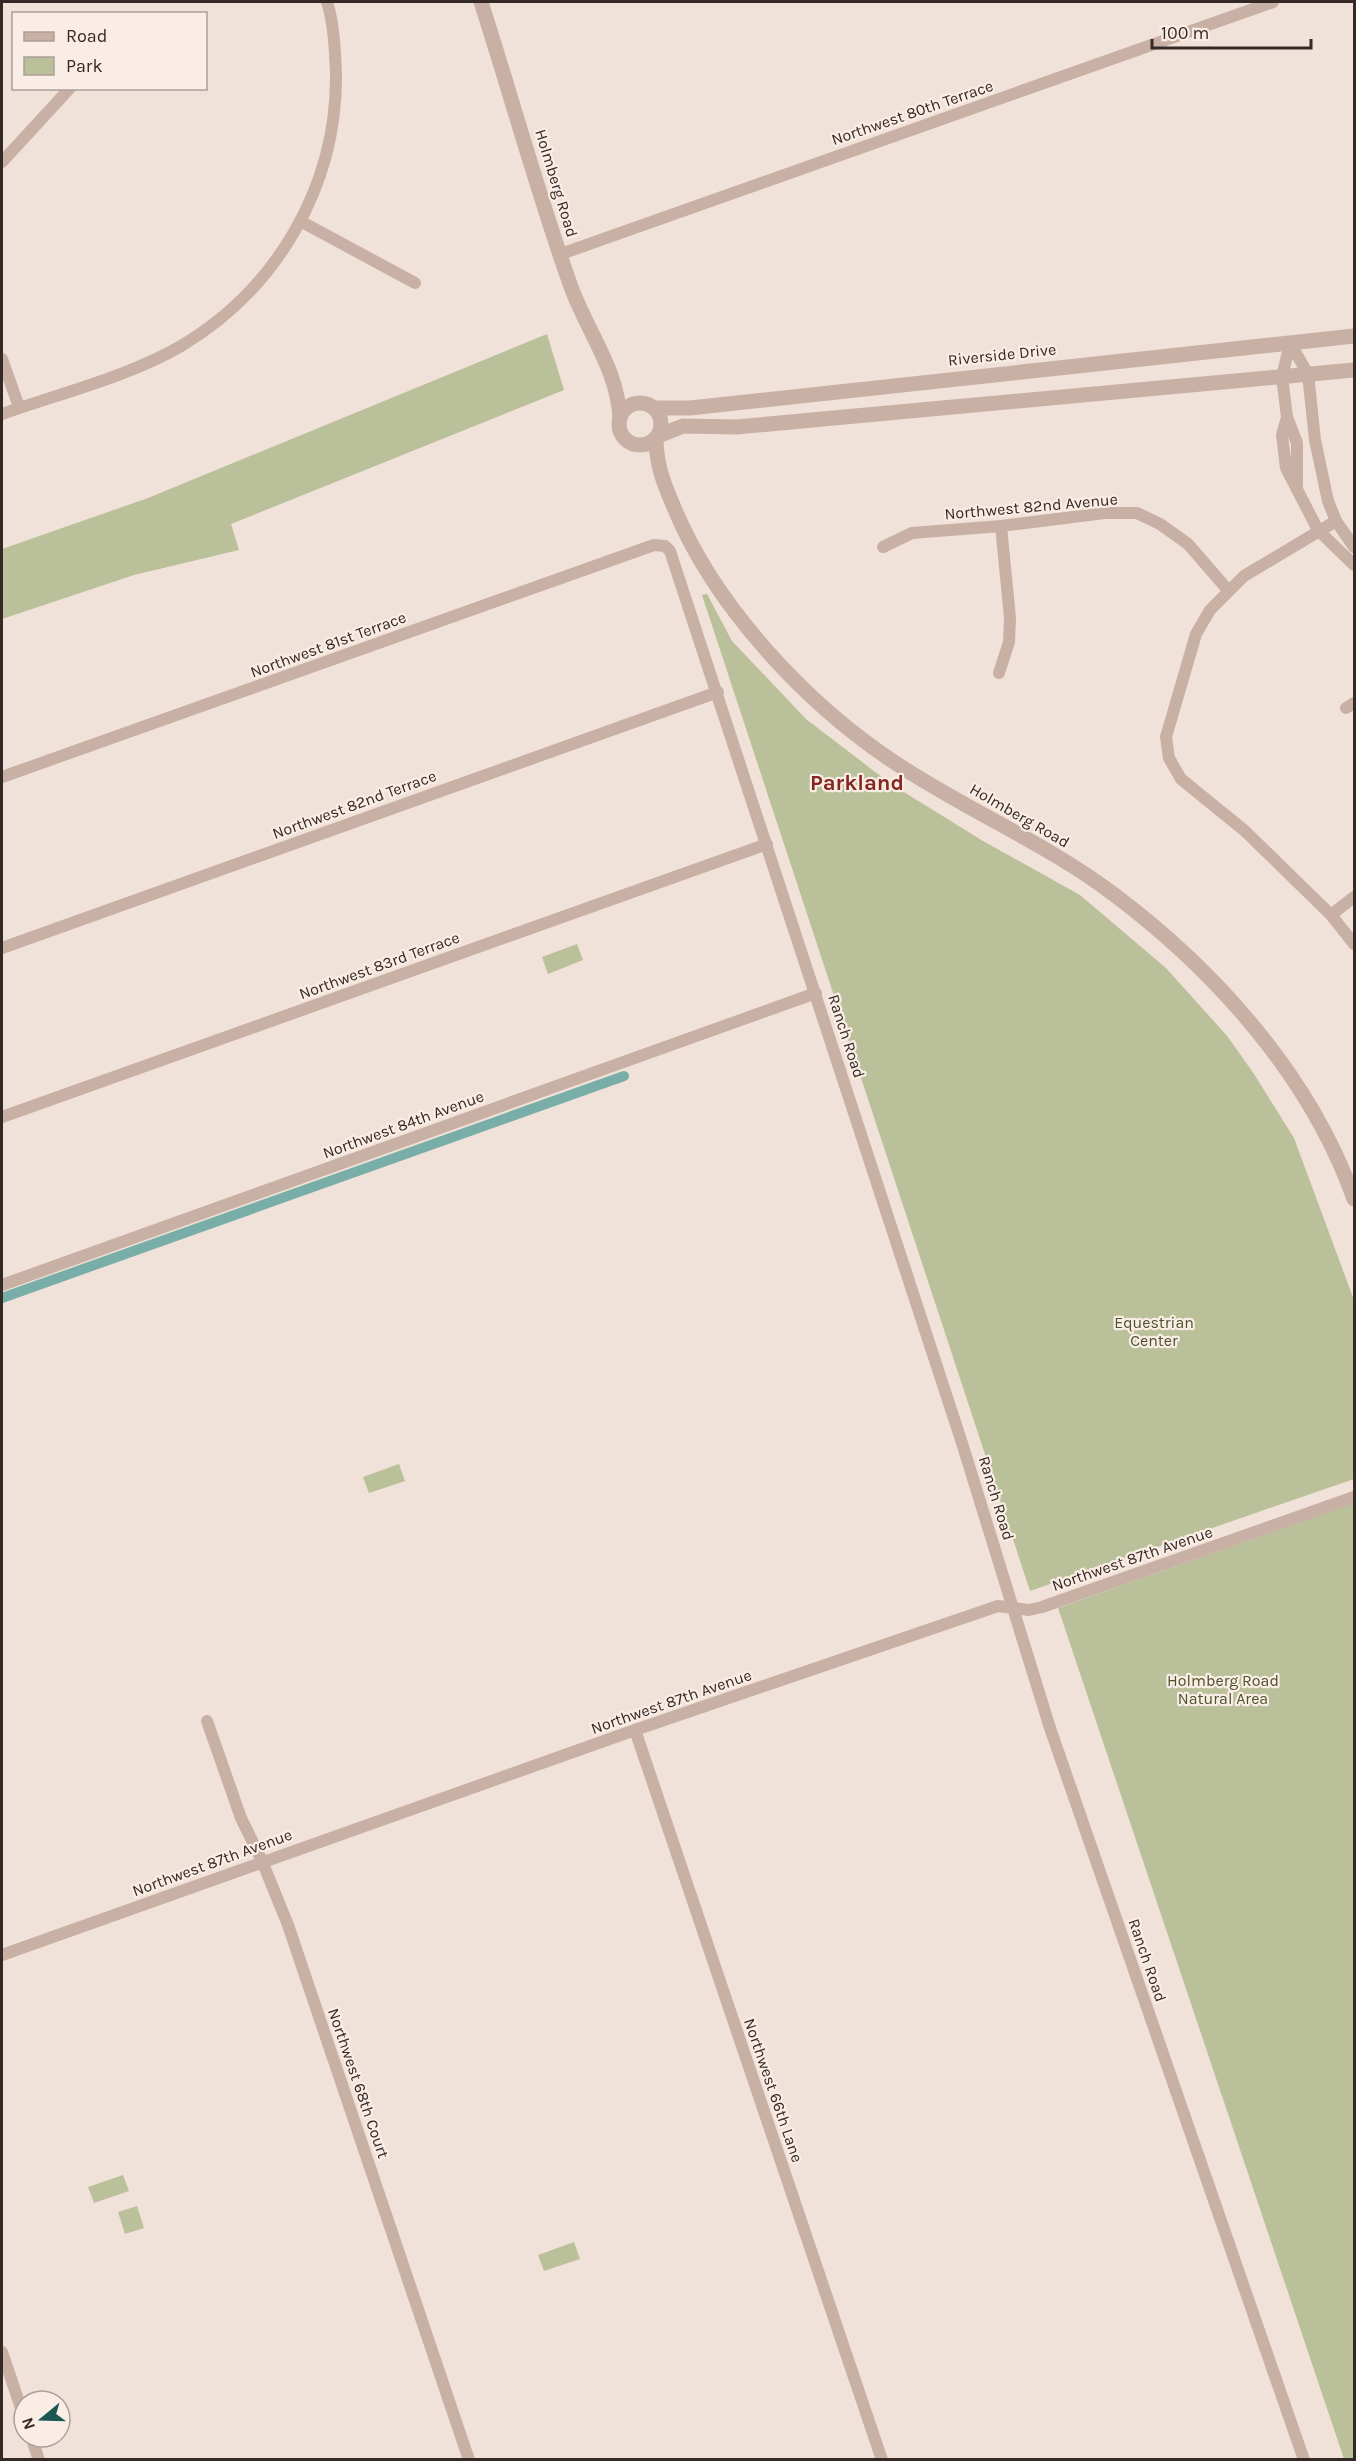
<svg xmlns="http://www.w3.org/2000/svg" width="1356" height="2461" viewBox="0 0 1356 2461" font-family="Karla,sans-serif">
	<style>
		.green { fill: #bac099 }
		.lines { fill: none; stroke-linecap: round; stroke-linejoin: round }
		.canal { stroke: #78aea7; stroke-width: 10 }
		.minor { stroke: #c9b0a5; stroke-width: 12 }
		.tertiary { stroke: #c9b0a5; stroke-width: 15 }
		.labels { text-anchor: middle; stroke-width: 4.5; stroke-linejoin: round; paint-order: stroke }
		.street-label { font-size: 16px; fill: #352926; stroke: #f9ede5 }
		.park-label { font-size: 16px; fill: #4b532a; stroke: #f9ede5 }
		.district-label { font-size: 22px; font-weight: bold; fill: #842720; stroke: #f9ede5 }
	</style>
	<rect width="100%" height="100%" fill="#f1e2d9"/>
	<!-- green -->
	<g class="green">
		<path d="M547,334L564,390L231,524L239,550L134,575L2,619V549L148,498Z"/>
		<path d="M707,594L732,641L806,719L891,784L983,841L1080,895L1166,968L1228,1037L1254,1074L1294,1138L1354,1300V1479L1030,1591L702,595Z"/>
		<path d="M577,944L583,960L548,974L542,957Z"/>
		<path d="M399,1464L405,1481L369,1493L363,1477Z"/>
		<path d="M1354,1503V2459H1344L1058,1608Z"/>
		<path d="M123,2175L129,2191L94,2203L88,2187Z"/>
		<path d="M137,2206L144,2228L125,2234L118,2212Z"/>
		<path d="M574,2242L580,2259L544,2271L538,2255Z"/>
	</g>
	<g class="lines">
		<!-- canal -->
		<path class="canal" d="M2,1298L624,1076"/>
		<!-- minor -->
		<g class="minor">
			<path d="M2,162L70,88"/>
			<path d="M302,222L415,283"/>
			<path d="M561,254L1273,2"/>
			<path d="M1290,343L1308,374L1315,440L1328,501L1336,521L1354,547"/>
			<path d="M1290,343L1282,377L1287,417L1297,443V485"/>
			<path d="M2,359L19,407"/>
			<path d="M2,414C58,394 130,376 181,346C277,289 337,186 336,74C335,50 334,24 327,2"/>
			<path d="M1287,417L1282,435L1286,468L1318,530L1354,565"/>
			<path d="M1336,521L1244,576L1210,610L1196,634L1166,737L1169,758L1181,779L1245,831L1331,915L1354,944"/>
			<path d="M883,547L912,533L1001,526L1105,513H1137L1160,524L1188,544L1228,590"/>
			<path d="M999,673L1009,642L1010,618L1001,526"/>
			<path d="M1346,708L1354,703"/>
			<path d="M2,777L654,545L665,546L670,551L962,1443L1050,1728L1304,2460"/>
			<path d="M1331,915L1354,897"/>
			<path d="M2,948L718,692"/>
			<path d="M2,1117L767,844"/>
			<path d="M2,1285L816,993"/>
			<path d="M207,1721L241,1818L262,1861L288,1925L469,2460"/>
			<path d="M635,1730L882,2460"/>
			<path d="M2,1955L635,1730L998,1606L1029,1610L1042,1607L1354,1497"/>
			<path d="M2,2352L24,2417"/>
			<path d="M31,2437L39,2460"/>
		</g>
		<!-- tertiary -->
		<g class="tertiary">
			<path d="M481,2C511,95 537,191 570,284C586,330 618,369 620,419"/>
			<circle cx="640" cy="424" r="21"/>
			<path d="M654,408H690L1354,336"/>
			<path d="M658,436L683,426L736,427L1354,370"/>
			<path d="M656,438C656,463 663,482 673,505C714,606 806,704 897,764C968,811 1048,844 1116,896C1218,973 1311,1078 1354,1199"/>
		</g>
	</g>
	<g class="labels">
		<!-- street labels -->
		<g class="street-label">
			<text transform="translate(912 112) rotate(-19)" y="6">Northwest 80th Terrace</text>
			<text transform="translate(557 183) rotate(73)" y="6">Holmberg Road</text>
			<text transform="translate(1002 354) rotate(-6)" y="6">Riverside Drive</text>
			<text transform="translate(1031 506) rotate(-5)" y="6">Northwest 82nd Avenue</text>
			<text transform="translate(328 644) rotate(-20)" y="6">Northwest 81st Terrace</text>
			<text transform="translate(354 804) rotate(-20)" y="6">Northwest 82nd Terrace</text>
			<text transform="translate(1020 815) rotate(30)" y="6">Holmberg Road</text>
			<text transform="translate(379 965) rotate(-20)" y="6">Northwest 83rd Terrace</text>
			<text transform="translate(847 1036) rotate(72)" y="6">Ranch Road</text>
			<text transform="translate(403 1124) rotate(-20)" y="6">Northwest 84th Avenue</text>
			<text transform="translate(997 1498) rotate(73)" y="6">Ranch Road</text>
			<text transform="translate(1132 1558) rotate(-19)" y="6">Northwest 87th Avenue</text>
			<text transform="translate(671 1701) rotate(-19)" y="6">Northwest 87th Avenue</text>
			<text transform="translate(212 1862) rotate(-20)" y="6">Northwest 87th Avenue</text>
			<text transform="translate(1148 1960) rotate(71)" y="6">Ranch Road</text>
			<text transform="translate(359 2083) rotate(71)" y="6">Northwest 68th Court</text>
			<text transform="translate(774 2090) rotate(71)" y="6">Northwest 66th Lane</text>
		</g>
		<!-- park labels -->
		<g class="park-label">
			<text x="1154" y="1328">Equestrian<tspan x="1154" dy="18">Center</tspan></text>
			<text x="1223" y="1686">Holmberg Road<tspan x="1223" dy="18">Natural Area</tspan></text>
		</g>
		<!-- district labels -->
		<g class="district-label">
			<text x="857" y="790">Parkland</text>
		</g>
	</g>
	<!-- border -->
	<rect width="1356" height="2461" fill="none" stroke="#352926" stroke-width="6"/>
	<!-- legend -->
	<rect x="12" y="12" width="195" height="78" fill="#f9ede5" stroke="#ab9f99" stroke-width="1.5"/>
	<rect x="24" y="32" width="30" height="9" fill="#c9b0a5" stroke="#ab9f99" stroke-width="1.5"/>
	<text x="66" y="42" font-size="18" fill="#352926">Road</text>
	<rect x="24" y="57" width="30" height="18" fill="#bac099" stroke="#ab9f99" stroke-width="1.5"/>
	<text x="66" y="72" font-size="18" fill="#352926">Park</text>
	<!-- north arrow -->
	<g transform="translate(42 2419) rotate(251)"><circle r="28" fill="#f9ede5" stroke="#ab9f99" stroke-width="1.5"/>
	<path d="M0-4.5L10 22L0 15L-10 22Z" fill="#1c5650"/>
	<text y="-9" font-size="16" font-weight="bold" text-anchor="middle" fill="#352926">N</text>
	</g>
	<!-- scale -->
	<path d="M1152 39v9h159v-9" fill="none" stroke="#352926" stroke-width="3"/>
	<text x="1161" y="39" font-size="18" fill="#352926" stroke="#f9ede5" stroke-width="4.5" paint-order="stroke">100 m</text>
</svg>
